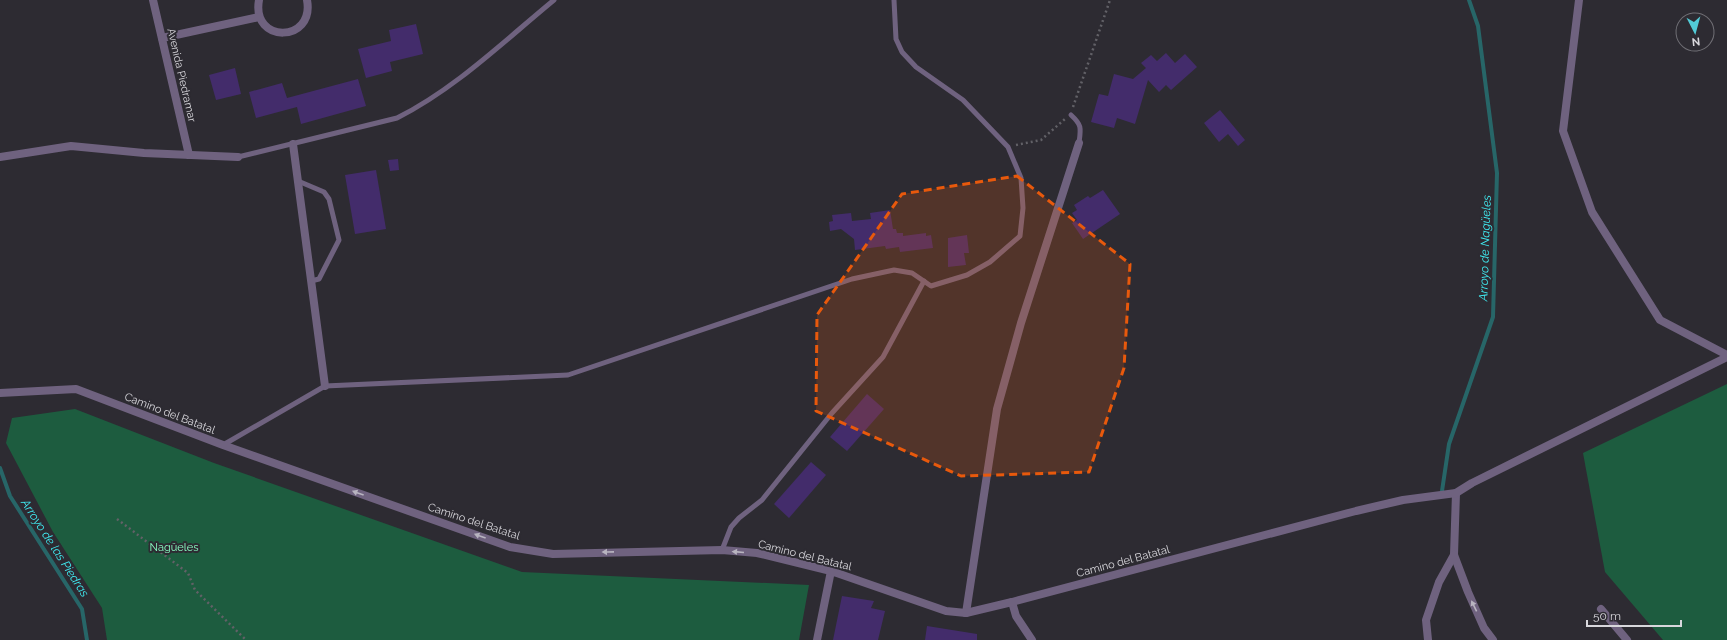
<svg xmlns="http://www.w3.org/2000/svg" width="1727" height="640" viewBox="0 0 1727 640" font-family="Raleway,sans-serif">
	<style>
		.green { fill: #1d5c3f }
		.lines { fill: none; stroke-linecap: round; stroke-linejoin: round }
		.stream { stroke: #276668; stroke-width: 4 }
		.building { fill: #432c6b }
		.path { stroke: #626167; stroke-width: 2.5; stroke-dasharray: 2 3; stroke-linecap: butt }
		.service { stroke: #6f627f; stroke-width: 5 }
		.minor { stroke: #6f627f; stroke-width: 8 }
		.tertiary { stroke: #6f627f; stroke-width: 8 }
		.oneway { fill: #b8b4c0 }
		.marked { fill: #e8590c; fill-opacity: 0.2; stroke: #e8590c; stroke-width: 3; stroke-dasharray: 8 5; stroke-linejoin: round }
		.labels { text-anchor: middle; stroke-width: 4; stroke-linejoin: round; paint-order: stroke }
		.street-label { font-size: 11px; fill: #d8d7dc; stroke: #2d2b32 }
		.park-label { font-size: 11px; fill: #89ffc4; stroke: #2d2b32 }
		.water-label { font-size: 12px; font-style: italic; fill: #40eff5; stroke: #2d2b32 }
	</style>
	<rect width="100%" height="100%" fill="#2d2b32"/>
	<!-- green -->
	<g class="green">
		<path d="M1727,384V640H1663L1605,572L1583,453Z"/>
		<path d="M75,409L214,463L522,572L809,585L799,640H107L102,608L53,532L6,443L12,418Z"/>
	</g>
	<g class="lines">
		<!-- stream -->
		<g class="stream">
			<path d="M0,468L10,496L82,609L87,640"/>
			<path d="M1442,491L1449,444L1493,317L1497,173L1478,26L1469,0"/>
		</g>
	</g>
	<!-- building -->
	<g class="building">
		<path d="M416,24L423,54L390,62L392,71L366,78L358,49L391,41L389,30Z"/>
		<path d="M1166,53L1175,63L1185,54L1197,67L1171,90L1166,85L1159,92L1148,80L1135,124L1117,118L1114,128L1091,122L1099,94L1108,96L1114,74L1133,79L1146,68L1141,63L1151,55L1157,61Z"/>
		<path d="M235,68L241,94L216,100L209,75Z"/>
		<path d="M358,79L366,106L301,124L297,107L256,118L249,92L282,83L287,98Z"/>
		<path d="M1220,110L1245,140L1238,146L1228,134L1219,142L1204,123Z"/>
		<path d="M398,159L399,170L390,171L388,160Z"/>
		<path d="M376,170L386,229L355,234L345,175Z"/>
		<path d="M1103,190L1120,214L1083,239L1072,223L1077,220L1072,213L1077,210L1074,205L1088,196L1090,198Z"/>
		<path d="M890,210L893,229H896L897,233H903V236L926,233V236L931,235L933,248L900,252L899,247L886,249L885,246L855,250L854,239L841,229L830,231L829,222L833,221L832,215L851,213L852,221L871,219L870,213Z"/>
		<path d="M967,235L969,253H964L966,265L948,267V238Z"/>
		<path d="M867,394L884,409L847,451L830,437Z"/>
		<path d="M811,462L826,475L789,518L774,504Z"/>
		<path d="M842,596L874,601L871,608L885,611L878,640H833Z"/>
		<path d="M927,626L977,634V640H925Z"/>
	</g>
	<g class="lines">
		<!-- path -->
		<g class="path">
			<path d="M1073,107L1110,0"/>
			<path d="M1016,145L1041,140L1065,119"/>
			<path d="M117,519L188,573L195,590L246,640"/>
		</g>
		<!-- service -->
		<g class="service">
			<path d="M1071,115C1082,125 1081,128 1079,143"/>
			<path d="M238,157L397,118C455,89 504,41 554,0"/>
			<path d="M298,181L324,192L329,199L339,240L319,279L311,281"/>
			<path d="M223,445L325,386L568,375L852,279L894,270L912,273L931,286L967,275L990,262L1020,236L1023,208L1021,178L1008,147L963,100L916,67L902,52L896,39L894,0"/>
			<path d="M722,550L731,527L739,518L762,500L832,413L883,357L924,281"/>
		</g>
		<!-- minor -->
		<g class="minor">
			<path d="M153,0L189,155"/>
			<path d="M259,0C251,44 315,43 307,0"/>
			<path d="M1579,0L1563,131L1592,212L1660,320L1727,355"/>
			<path d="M162,38L259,17"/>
			<path d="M293,144L325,386"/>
			<path d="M0,157L71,146L144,153L238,157"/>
			<path d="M0,393L76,389L223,445L510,547L553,554L722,550L757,553L831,571"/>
			<path d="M1456,493L1454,555L1468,592L1484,628L1493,640"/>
			<path d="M1012,602L1016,616L1032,640"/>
			<path d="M1601,609L1627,640"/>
			<path d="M966,613L997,409L1021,323L1079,143"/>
			<path d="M1428,640L1426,620L1439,582L1454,555"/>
		</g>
		<!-- tertiary -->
		<path class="tertiary" d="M817,640L831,571L946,611L966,613L1012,602L1356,511L1403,500L1456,493L1472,483L1727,357"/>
	</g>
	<!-- one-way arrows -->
	<defs><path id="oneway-solid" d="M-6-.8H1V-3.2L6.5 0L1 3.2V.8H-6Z"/></defs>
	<g class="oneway">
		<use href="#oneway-solid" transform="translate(358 493) rotate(-160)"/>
		<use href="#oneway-solid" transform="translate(480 536) rotate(-160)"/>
		<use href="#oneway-solid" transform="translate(608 552) rotate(179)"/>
		<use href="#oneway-solid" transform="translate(738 552) rotate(-175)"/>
		<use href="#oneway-solid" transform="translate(1474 606) rotate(-116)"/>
	</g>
	<!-- marked area -->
	<path class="marked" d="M1017,176L1130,264L1124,368L1089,472L961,476L816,411L817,315L902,194Z"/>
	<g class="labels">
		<!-- street labels -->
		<g class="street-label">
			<text transform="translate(182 75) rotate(77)" y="4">Avenida Piedramar</text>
			<text transform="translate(170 413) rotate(21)" y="4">Camino del Batatal</text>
			<text transform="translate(474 521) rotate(18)" y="4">Camino del Batatal</text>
			<text transform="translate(805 555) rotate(14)" y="4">Camino del Batatal</text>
			<text transform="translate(1123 561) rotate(-15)" y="4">Camino del Batatal</text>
		</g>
		<!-- park labels -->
		<g class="park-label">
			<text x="174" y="551">Nagüeles</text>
		</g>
		<!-- water labels -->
		<g class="water-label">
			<text transform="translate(1485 248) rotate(-88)" y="4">Arroyo de Nagüeles</text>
			<text transform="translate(55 548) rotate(57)" y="4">Arroyo de las Piedras</text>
		</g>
	</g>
	<!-- north arrow -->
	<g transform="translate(1695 32) rotate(174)"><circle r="19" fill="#2d2b32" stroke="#717076"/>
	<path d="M0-3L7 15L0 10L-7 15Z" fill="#52cbd7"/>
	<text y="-6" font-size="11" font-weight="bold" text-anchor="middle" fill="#d8d7dc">N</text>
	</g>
	<!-- scale -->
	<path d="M1587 620v6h94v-6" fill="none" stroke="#d8d7dc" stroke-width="2"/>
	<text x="1593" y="620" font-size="12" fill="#d8d7dc" stroke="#2d2b32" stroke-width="3" paint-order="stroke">50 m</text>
</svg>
